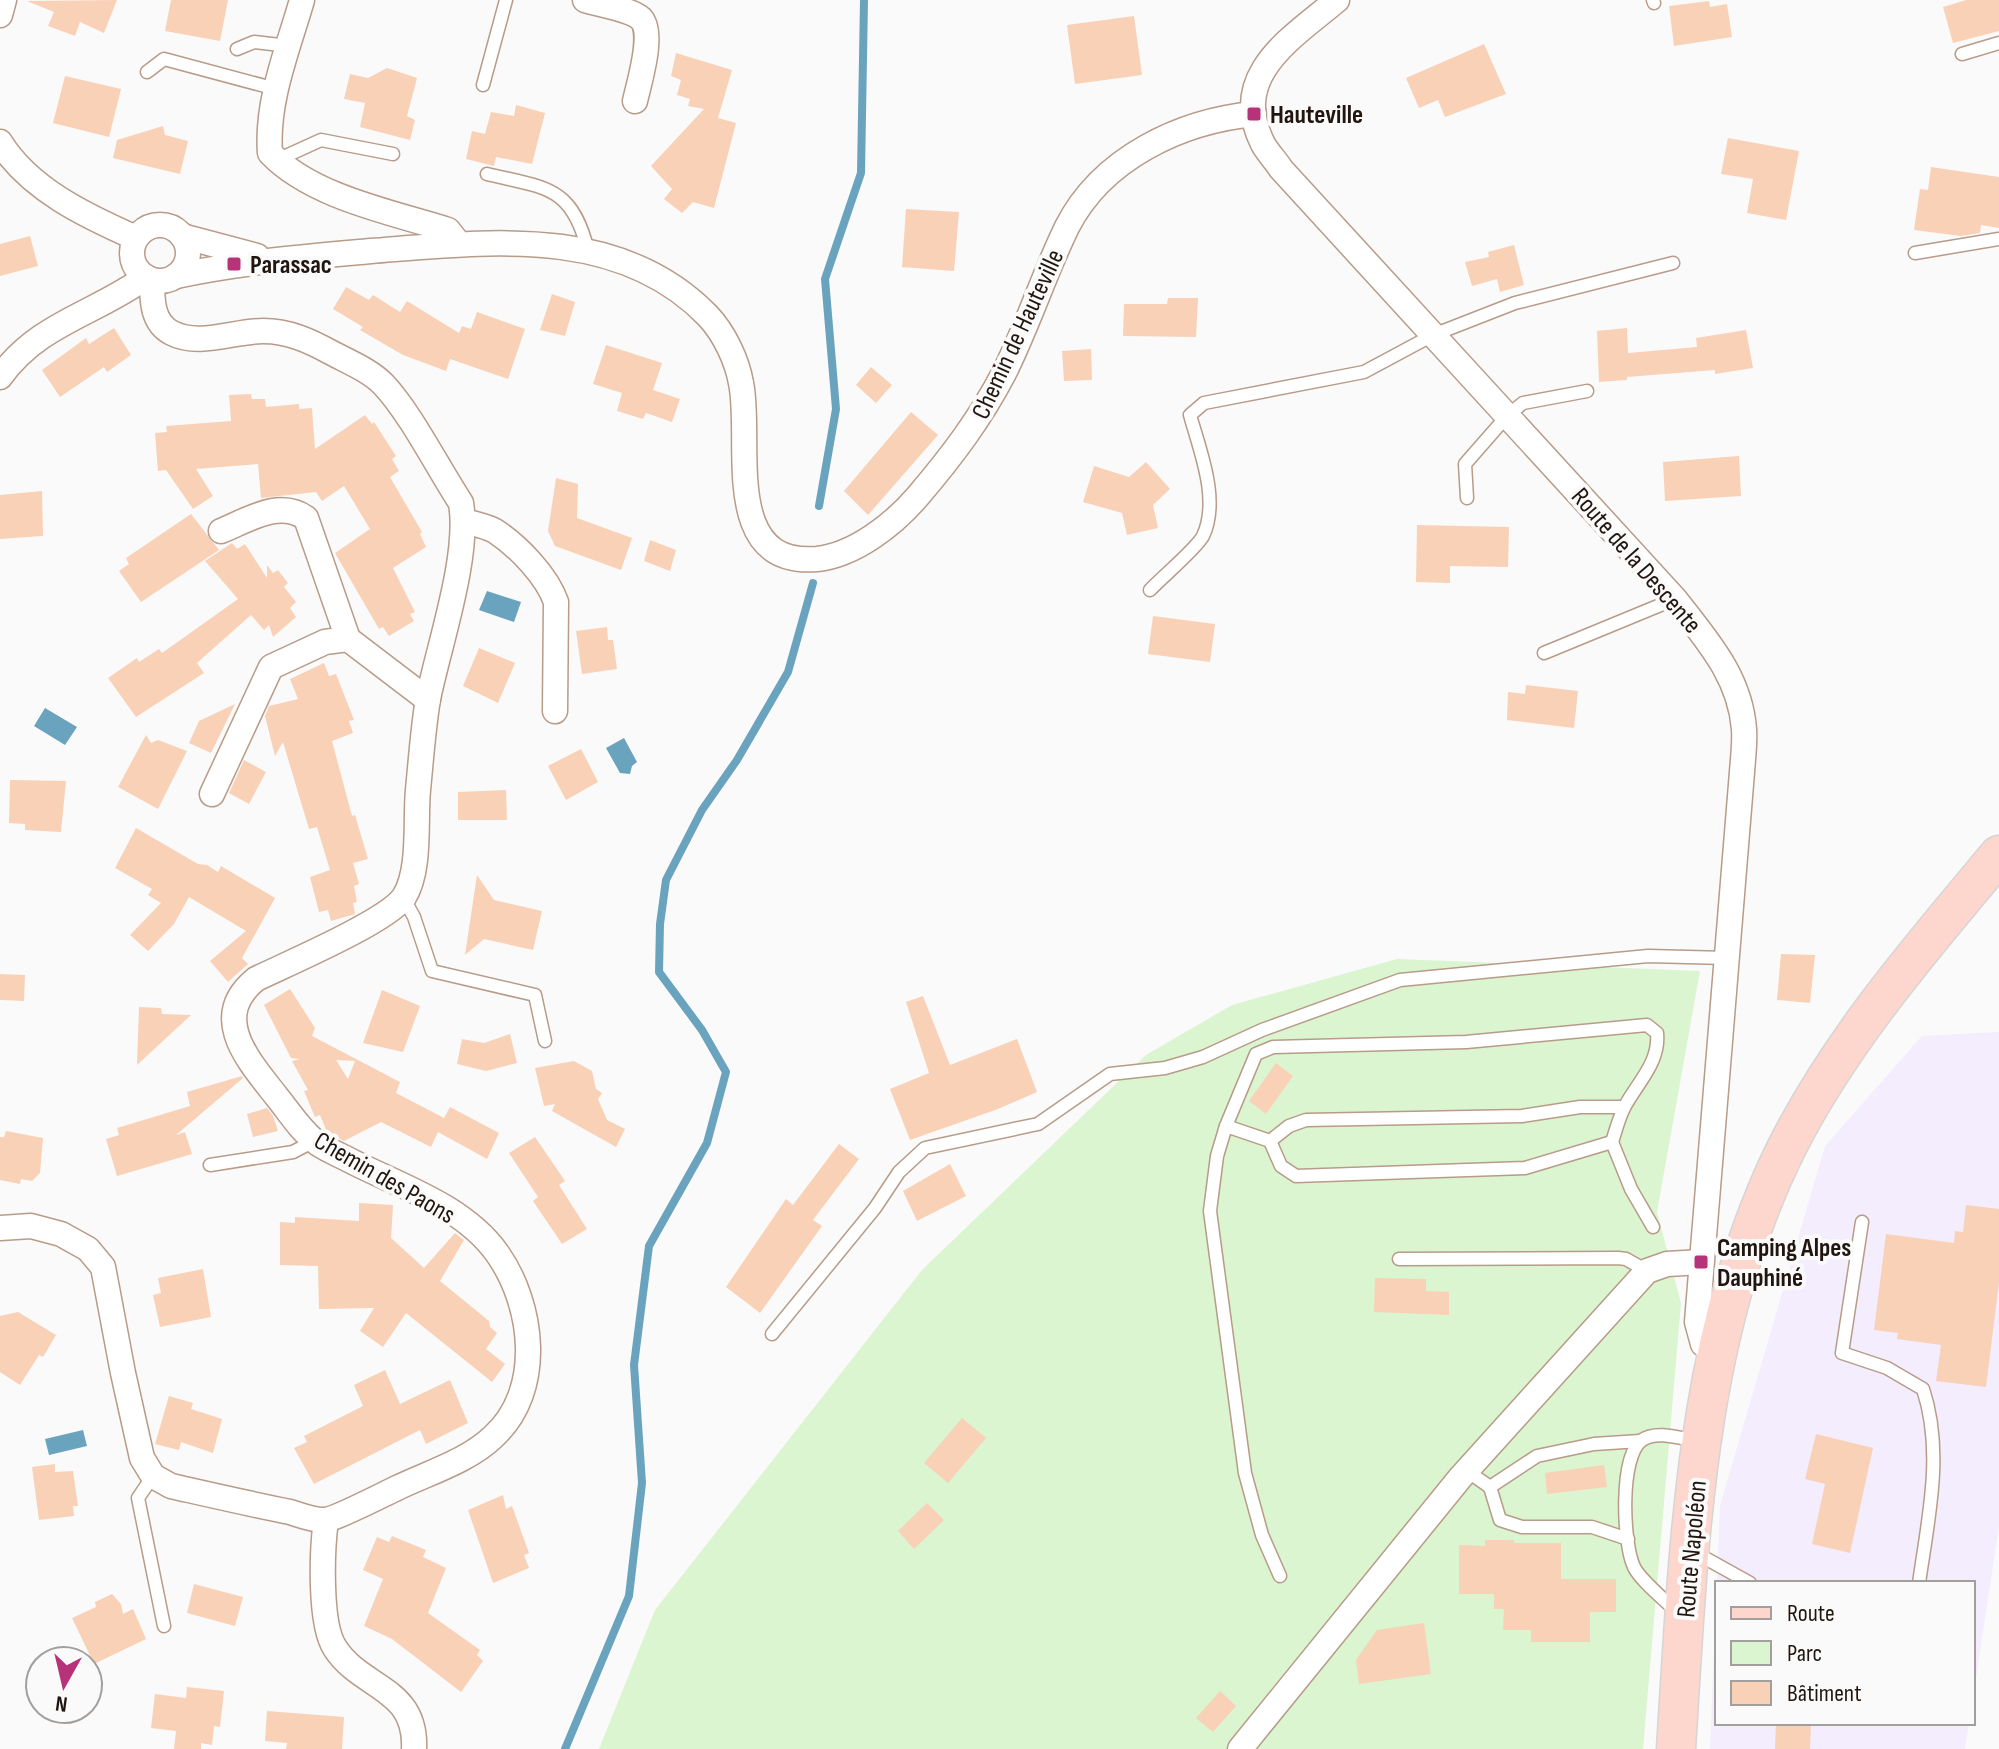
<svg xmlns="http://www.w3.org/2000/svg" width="1999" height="1749" viewBox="0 0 1999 1749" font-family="'Sofia Sans Condensed',sans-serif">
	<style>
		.industrial { fill: #f3edfe }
		.green { fill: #daf5cf }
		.water { fill: #6aa3be }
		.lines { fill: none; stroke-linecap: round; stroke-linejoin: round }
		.stream { stroke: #6aa3be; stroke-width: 8 }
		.building { fill: #f9d1b7; fill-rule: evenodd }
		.service-casing { stroke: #b89b88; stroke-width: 15 }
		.minor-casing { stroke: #b89b88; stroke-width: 27 }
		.primary-casing { stroke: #d7d5d4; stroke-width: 41 }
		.service { stroke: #fff; stroke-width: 12 }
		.minor { stroke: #fff; stroke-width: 24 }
		.primary { stroke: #fdd6cd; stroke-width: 38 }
		.poi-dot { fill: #b73379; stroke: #fafafa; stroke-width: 3 }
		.labels { text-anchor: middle; stroke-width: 8; stroke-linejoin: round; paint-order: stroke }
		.poi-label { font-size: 26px; font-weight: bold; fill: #21160f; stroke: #fafafa; text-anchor: start }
		.street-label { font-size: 26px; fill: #21160f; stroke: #fafafa }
	</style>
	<rect width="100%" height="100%" fill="#fafafa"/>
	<!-- industrial -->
	<path class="industrial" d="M1999,1032V1526L1973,1698V1583H1717V1723H1969L1965,1749H1710L1720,1506L1825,1146L1922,1036Z"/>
	<!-- green -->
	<path class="green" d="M1397,959L1700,971L1657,1212L1681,1303L1643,1749H599L655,1610L922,1270L1146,1055L1232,1005Z"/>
	<!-- water -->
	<g class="water">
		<path d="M487,591L521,602L514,622L479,610Z"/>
		<path d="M45,708L77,727L65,745L34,726Z"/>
		<path d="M624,738L637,762L632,766L630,774L620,773L606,748Z"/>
		<path d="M83,1430L87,1446L49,1455L45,1439Z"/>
	</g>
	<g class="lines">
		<!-- stream -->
		<g class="stream">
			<path d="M819,506L836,409L825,279L861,173L864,0"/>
			<path d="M565,1749L629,1596L642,1483L634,1365L649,1246L707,1143L726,1072L702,1030L659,972L660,924L666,880L702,810L737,760L788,672L813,583"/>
		</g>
	</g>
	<!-- building -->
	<g class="building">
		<path d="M117,0L104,33L80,22L75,36L48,26L54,12L27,1Z"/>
		<path d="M171,0H228L220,41L165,31Z"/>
		<path d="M1966,0H1999V31L1953,43L1943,7Z"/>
		<path d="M1709,1L1710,7L1727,4L1732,37L1674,46L1669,6Z"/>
		<path d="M1134,16L1142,75L1075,84L1067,25Z"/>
		<path d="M1484,44L1506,94L1445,117L1438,100L1419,108L1406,78Z"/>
		<path d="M676,53L732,70L718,118L736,123L714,208L693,202L682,213L664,199L672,189L651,166L704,109L688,106L690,99L677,95L681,80L671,76Z"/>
		<path d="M387,68L417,78L407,116L415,120L410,140L360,127L365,103L344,99L350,74L368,78Z"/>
		<path d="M65,76L121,89L109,137L53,123Z"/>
		<path d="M516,105L545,113L532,164L496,157L494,166L466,159L472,131L485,134L491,112L514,116Z"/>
		<path d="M163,126L165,135L188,141L180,174L113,158L117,140Z"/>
		<path d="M1728,138L1799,151L1786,220L1747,213L1753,179L1721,174Z"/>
		<path d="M1931,167L1999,177V228L1981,225L1980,233L1961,236L1914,230L1920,189L1928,190Z"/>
		<path d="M906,209L959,212L954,271L902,267Z"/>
		<path d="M30,236L38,266L0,276V244Z"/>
		<path d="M1514,245L1524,285L1500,292L1497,279L1472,286L1465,262L1489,257L1488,252Z"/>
		<path d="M346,287L369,300L373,295L400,312L407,301L459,333L462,326L471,329L477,312L525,329L508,379L450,359L446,371L403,355L360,330L363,327L333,309Z"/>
		<path d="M552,294L575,302L565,336L540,330Z"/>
		<path d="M1168,298H1198L1196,337L1123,336L1124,304H1167Z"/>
		<path d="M114,328L131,355L107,372L104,367L60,397L42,370L86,338L89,344Z"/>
		<path d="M1627,328L1628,353L1697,347L1696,338L1746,330L1753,368L1715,374V370L1627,377V380L1599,382L1597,331Z"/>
		<path d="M606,345L662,363L653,390L680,399L672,422L646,413L643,419L617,411L622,393L593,384Z"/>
		<path d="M1091,349L1092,380L1064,381L1062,351Z"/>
		<path d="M871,367L892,385L876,403L856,385Z"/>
		<path d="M251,394L252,399H265L266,407L299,404V409L312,408L315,449L365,415L372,424L374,422L396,456L392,459L399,471L390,477L422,532L420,534L426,547L393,568L415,612L410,614L414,621L389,636L383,627L379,629L335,553L370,529L344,486L322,501L316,492L261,498L258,464L196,469L213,496L193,509L166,470L158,471L155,433L167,432L166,426L231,421L229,395Z"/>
		<path d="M911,412L938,435L868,515L844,491Z"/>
		<path d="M1739,456L1741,496L1665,501L1663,462Z"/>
		<path d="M1146,462L1170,489L1153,505L1158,528L1127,535L1122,513L1083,502L1094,466L1129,477Z"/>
		<path d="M556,478L578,484L577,518L632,538L621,570L555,546L548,531Z"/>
		<path d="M42,491L43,536L0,539V495Z"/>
		<path d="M191,514L219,550L141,602L119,571L129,564L126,558Z"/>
		<path d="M1417,525L1509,527L1508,567L1450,566V583L1416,582Z"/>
		<path d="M650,540L676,550L670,571L644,561Z"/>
		<path d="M232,543L237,549L245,544L267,578V565L273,573L278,570L288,583L284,587L296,602L290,608L296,617L273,637L269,625L264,630L251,615L197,663L204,673L136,717L108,678L137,658L139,662L159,649L162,653L238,599L205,561Z"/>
		<path d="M1153,616L1215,624L1210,662L1148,654Z"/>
		<path d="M607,627L608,640H613L617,669L582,674L576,631Z"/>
		<path d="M479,648L515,663L498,703L463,686Z"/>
		<path d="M324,663L329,676L336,674L354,720L349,721L353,733L332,741L352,816L355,815L368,859L353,863L359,884L354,886L357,902L353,903L355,914L331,921L328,910L319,912L310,877L330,870L317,827L309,829L283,742L275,756L265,716L269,706L298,699L290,679Z"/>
		<path d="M1526,685L1578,691L1574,728L1507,720L1508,692L1525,694Z"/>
		<path d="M235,704L211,753L189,743L199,721Z"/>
		<path d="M146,735L151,743L158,740L187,751L158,809L118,787Z"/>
		<path d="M581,749L598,782L566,800L548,766Z"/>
		<path d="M244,760L266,772L249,804L229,793Z"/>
		<path d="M10,780L66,781L61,832L25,830V824L9,823Z"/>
		<path d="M506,790L507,820H458V792Z"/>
		<path d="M136,828L198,864L207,865L218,872L221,866L275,898L242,958L248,964L228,982L210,961L246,931L189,897L174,924L148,951L130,935L161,903L148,895L152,889L115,868Z"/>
		<path d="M477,875L494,900L542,911L533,950L484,939L465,955Z"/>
		<path d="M1781,954L1815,955L1810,1003L1777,1000Z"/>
		<path d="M0,974L25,975L24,1001L0,1000Z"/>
		<path d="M290,989L315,1028L312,1036L400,1082L396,1093L444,1118L450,1107L499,1133L487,1159L438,1132L431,1147L381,1122L344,1141L327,1132L320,1115L315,1117L304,1091L308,1090L292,1061L300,1059L291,1058L264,1005ZM336,1060L355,1061L348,1079Z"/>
		<path d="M382,990L420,1006L403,1052L363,1043Z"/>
		<path d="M923,996L950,1065L1017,1039L1037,1092L998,1109L910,1140L890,1089L929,1073L906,1002Z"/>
		<path d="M139,1007L161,1008L162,1014L191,1015L137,1065Z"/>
		<path d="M510,1034L517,1063L486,1071L457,1064L462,1039L484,1043Z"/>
		<path d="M574,1061L592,1071L596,1089L602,1093L598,1099L607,1120L625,1129L616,1147L552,1111L555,1104L544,1106L535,1068Z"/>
		<path d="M1276,1063L1293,1076L1266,1114L1249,1101Z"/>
		<path d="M242,1076L243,1078L176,1135L185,1132L192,1154L117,1176L106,1139L119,1135L117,1128L190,1106L187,1092Z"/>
		<path d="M267,1108L273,1116L278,1131L253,1137L247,1114Z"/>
		<path d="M6,1131L43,1138L40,1173L32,1181L21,1179L20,1184L0,1180V1137H4Z"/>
		<path d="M535,1137L565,1181L559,1185L587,1229L562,1244L533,1201L538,1197L509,1153Z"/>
		<path d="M839,1144L859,1159L813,1220L822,1226L760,1313L726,1287L786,1199L793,1205Z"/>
		<path d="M950,1164L966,1196L917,1221L903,1191Z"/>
		<path d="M359,1203L393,1205L391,1238L424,1268L455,1233L464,1240L440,1281L489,1321L490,1327L497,1333L486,1349L505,1364L492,1382L406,1313L383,1347L360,1331L374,1308L319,1309L318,1266L280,1265V1222L295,1223V1217L359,1221Z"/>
		<path d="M1966,1205L1999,1209V1282L1986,1387L1936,1381L1941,1345L1897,1339L1898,1333L1874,1330L1886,1234L1954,1243L1955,1231L1963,1232Z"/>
		<path d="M203,1269L211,1317L160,1327L153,1295L161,1293L158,1278Z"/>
		<path d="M1375,1278L1426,1279V1291L1449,1292V1315L1374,1312Z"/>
		<path d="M18,1312L56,1335L43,1357L39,1355L20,1385L0,1372V1316Z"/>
		<path d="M385,1370L400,1404L450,1380L468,1423L426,1444L420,1430L314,1484L294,1448L307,1442L304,1436L363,1406L354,1385Z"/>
		<path d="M169,1396L193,1403L191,1409L222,1419L213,1453L181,1442L179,1450L155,1444Z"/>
		<path d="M962,1418L986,1438L948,1483L924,1463Z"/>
		<path d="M1816,1434L1873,1448L1850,1553L1812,1544L1825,1484L1805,1479Z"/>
		<path d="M55,1464V1472L73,1471L78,1506H73L74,1516L39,1520L32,1467Z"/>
		<path d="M1604,1465L1607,1487L1547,1494L1545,1473Z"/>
		<path d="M503,1495L506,1509L512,1506L529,1553L524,1555L529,1568L493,1583L468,1510Z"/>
		<path d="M927,1503L944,1520L914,1549L898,1531Z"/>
		<path d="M392,1536L426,1550L423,1557L446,1568L428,1613L480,1650L477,1655L483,1661L461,1692L392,1639L364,1626L383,1579L363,1570L377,1537L389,1542Z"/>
		<path d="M1485,1540H1514V1543H1561V1579H1616V1612H1590V1642H1531V1630H1503L1504,1609H1494V1594H1459V1545L1485,1546Z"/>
		<path d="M194,1584L243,1597L235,1626L187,1613Z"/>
		<path d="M112,1594L121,1604L123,1614L133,1609L146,1639L94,1664L72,1618L96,1607L95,1602Z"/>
		<path d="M1424,1623L1431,1674L1359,1684L1356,1660L1377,1630Z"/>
		<path d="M187,1687L224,1691L220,1727L214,1726L212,1745L201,1743V1749H174L176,1731L151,1728L155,1694L186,1698Z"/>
		<path d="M1220,1691L1236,1706L1213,1732L1196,1718Z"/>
		<path d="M267,1711L344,1717L342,1749H286L287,1743L265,1741Z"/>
		<path d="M1776,1723H1811L1810,1749H1775Z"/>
	</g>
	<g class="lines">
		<defs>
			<g id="service">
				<path d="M1653,0L1654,3"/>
				<path d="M237,49L254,42L289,46"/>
				<path d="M1962,54L1999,43"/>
				<path d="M147,72L164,59L276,89"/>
				<path d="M483,85L506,0"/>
				<path d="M277,160L321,140L393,154"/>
				<path d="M487,174C545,188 572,185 588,251"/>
				<path d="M1915,253L1999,239"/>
				<path d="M1467,498L1465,464L1507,416L1523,403L1587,391"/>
				<path d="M1150,590C1162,577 1196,549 1203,536C1220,500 1200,451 1190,415L1204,403L1364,372L1433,335L1515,303L1673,263"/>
				<path d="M1544,653L1675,599"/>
				<path d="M403,897L414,917L432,971L535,995L545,1041"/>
				<path d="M1226,1126L1256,1054L1273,1047L1466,1042L1647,1025L1657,1033C1660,1062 1638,1082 1625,1106C1619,1117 1616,1130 1612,1142"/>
				<path d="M1270,1141L1281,1166L1296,1176L1525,1168L1612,1142L1631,1189L1653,1227"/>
				<path d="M210,1165L293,1152L314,1141"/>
				<path d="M1862,1222L1842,1353L1887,1368L1923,1389C1944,1452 1928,1519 1919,1583"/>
				<path d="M1399,1259L1618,1258L1626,1259L1647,1271"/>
				<path d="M772,1334L875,1208L899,1172L925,1148L1038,1124L1110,1074L1165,1068L1203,1057L1262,1030L1400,980L1648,956L1727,958"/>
				<path d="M1467,1471L1490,1487L1537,1456L1594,1444L1640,1441"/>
				<path d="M153,1476L138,1498L164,1626"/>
				<path d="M1490,1487L1500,1520L1522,1527H1592L1628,1539"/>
				<path d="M1696,1553L1750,1583"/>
				<path d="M1280,1576L1262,1535L1245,1473L1210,1211L1217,1156L1226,1126L1270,1141L1289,1126L1306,1120L1522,1116L1580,1107H1624"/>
				<path d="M1677,1612C1665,1600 1640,1580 1634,1567C1623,1544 1619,1456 1642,1440C1656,1430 1680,1438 1696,1441"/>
			</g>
			<g id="minor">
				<path d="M302,0C288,49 266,101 270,153C312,197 391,212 448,230L459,244"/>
				<path d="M585,0C598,4 628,9 639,17C656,29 639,83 635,101"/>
				<path d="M1337,0C1292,38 1228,75 1263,144C1268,153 1276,161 1281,169L1675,599C1706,639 1740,676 1744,729C1745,743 1743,758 1742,772L1697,1322L1703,1344L1717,1350"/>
				<path d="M0,15L4,0"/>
				<path d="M0,142C29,189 86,216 136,238"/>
				<circle cx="160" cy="253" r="28"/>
				<path d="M182,236L257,256"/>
				<path d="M176,276C241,262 305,257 371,251C487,242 619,224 708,316C724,333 737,360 741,383C753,439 719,567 817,559C855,555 894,524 918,496C952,456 980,419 1004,373C1028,325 1044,274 1067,227C1102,158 1181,121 1254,114"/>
				<path d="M0,377C39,323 95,314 146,277"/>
				<path d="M464,521C474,524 486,526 495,531C518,546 547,576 556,602L555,711"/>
				<path d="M221,531C248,520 279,499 306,518L348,639"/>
				<path d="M212,794L271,667L325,642L348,639L428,700"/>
				<path d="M0,1228L31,1226L61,1234L88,1249L103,1267L123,1373L142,1458L153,1476L171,1486C211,1495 250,1504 290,1512C300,1515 315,1521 325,1520C336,1519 384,1494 397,1488C428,1473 468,1461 493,1437C544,1391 534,1305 497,1253C464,1207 403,1187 355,1163C342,1156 329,1151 317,1143C301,1131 290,1113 277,1097C250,1062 208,1018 256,979C287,964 388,921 404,897C421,870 415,821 418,790C421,760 423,729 428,699C439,645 470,556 461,503C438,468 411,414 384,385C371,371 349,362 332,353C310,341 289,331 263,331C234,331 199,347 172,333C152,323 152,300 152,280"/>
				<path d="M326,1520C322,1549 319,1624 335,1648C361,1689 417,1687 414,1749"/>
				<path d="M1240,1749L1460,1478L1647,1271L1667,1264L1701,1262"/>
			</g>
			<path id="primary" d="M1676,1749C1689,1546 1694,1333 1787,1147C1841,1040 1922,947 1999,855"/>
		</defs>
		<!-- service casing -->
		<use href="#service" class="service-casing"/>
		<!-- minor casing -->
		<use href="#minor" class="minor-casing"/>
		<!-- primary casing -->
		<use href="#primary" class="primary-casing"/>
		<!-- service -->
		<use href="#service" class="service"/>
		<!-- minor -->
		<use href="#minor" class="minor"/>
		<!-- primary -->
		<use href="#primary" class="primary"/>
	</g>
	<!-- markers -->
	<g class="poi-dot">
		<rect x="1246" y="106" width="16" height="16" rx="4"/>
		<rect x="226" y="256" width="16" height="16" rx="4"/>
		<rect x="1693" y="1254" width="16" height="16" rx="4"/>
	</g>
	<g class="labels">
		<!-- poi labels -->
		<g class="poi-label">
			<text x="1270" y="123">Hauteville</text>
			<text x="250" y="273">Parassac</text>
			<text x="1717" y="1256">Camping Alpes<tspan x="1717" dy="30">Dauphiné</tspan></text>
		</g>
		<!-- street labels -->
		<g class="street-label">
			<text transform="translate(1017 334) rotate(-65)" y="9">Chemin de Hauteville</text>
			<text transform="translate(1637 560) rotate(49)" y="9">Route de la Descente</text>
			<text transform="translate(385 1177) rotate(30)" y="9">Chemin des Paons</text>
			<text transform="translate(1691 1549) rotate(-85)" y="9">Route Napoléon</text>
		</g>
	</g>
	<!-- legend -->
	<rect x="1715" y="1581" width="260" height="144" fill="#fafafa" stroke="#a39f9c" stroke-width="2"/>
	<rect x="1731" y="1607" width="40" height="12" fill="#fdd6cd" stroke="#a39f9c" stroke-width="2"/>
	<text x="1787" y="1621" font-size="24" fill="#21160f">Route</text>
	<rect x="1731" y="1641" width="40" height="24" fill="#daf5cf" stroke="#a39f9c" stroke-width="2"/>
	<text x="1787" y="1661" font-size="24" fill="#21160f">Parc</text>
	<rect x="1731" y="1681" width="40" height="24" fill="#f9d1b7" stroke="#a39f9c" stroke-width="2"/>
	<text x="1787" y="1701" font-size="24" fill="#21160f">Bâtiment</text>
	<!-- north arrow -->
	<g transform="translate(64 1685) rotate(188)"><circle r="38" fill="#fafafa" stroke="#a39f9c" stroke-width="2"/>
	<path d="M0-6L14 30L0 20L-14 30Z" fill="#b73379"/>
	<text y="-12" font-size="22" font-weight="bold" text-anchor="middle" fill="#21160f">N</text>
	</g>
</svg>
